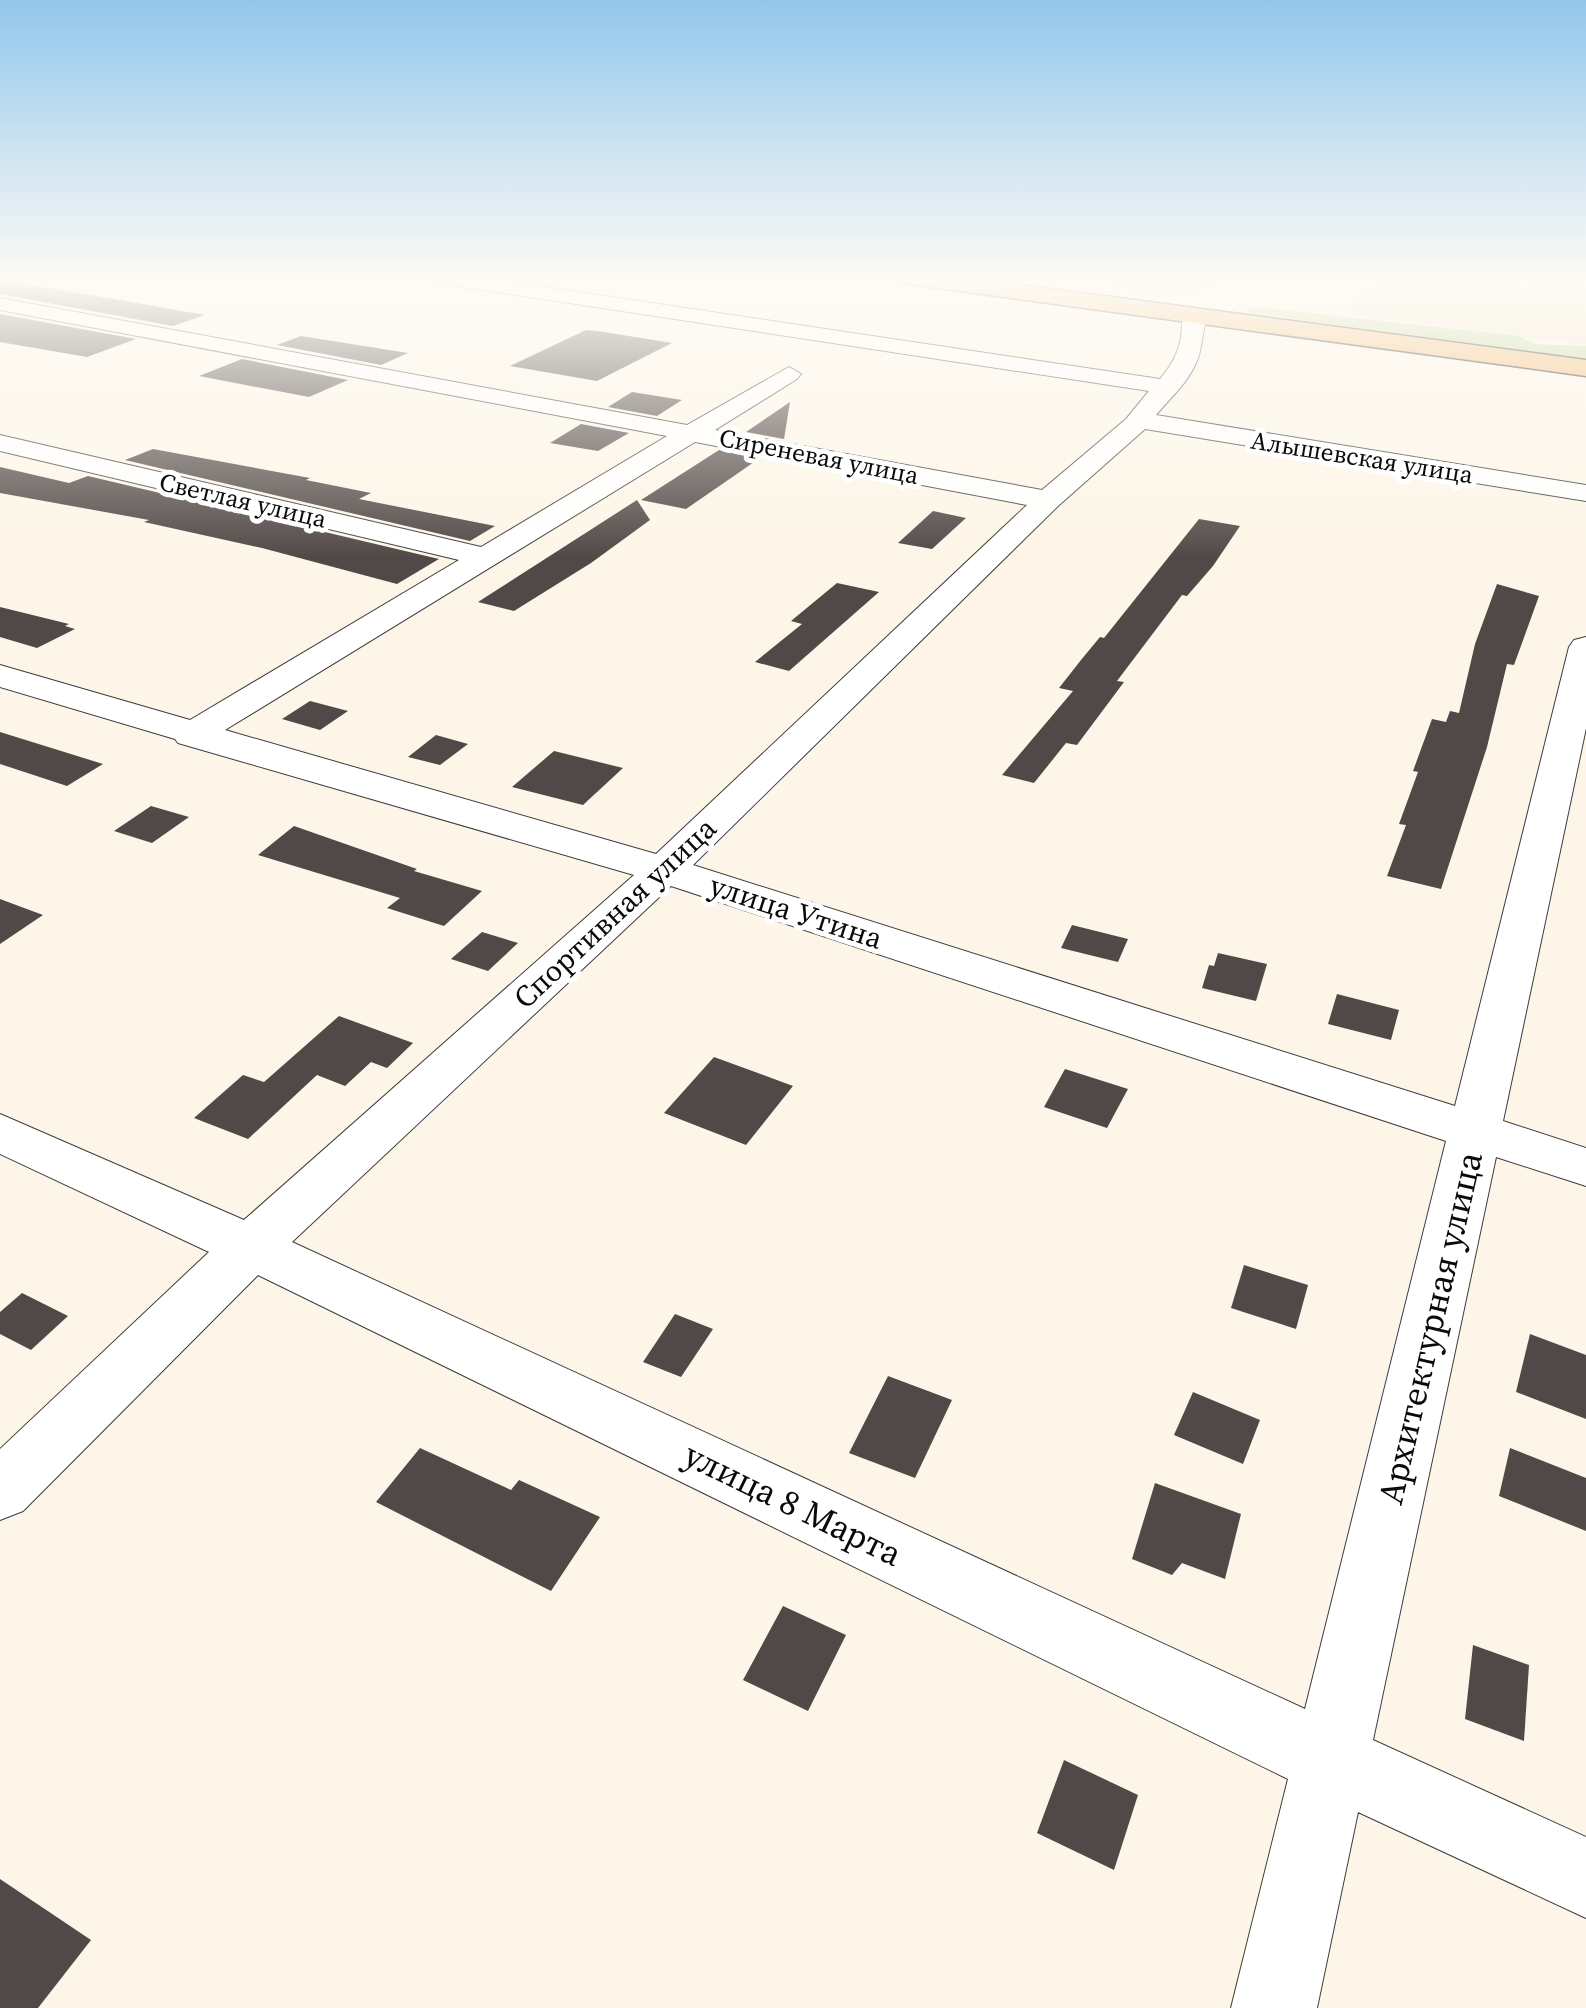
<svg xmlns="http://www.w3.org/2000/svg" width="1586" height="2008" viewBox="0 0 1586 2008" font-family="'Source Serif 4',serif">
	<style>
		.farmland { fill: #f1e7cb }
		.forest { fill: #bcd396 }
		.building { fill: #514947 }
		.lines { fill: none; stroke-linecap: round; stroke-linejoin: round }
		.minor-casing { stroke: #3d3d3d; stroke-width: 2 }
		.major-casing { stroke: #1b1b1b; stroke-width: 3 }
		.minor { fill: #fff; fill-rule: evenodd }
		.major { fill: #eeb668; fill-rule: evenodd }
		.labels { text-anchor: middle; stroke-width: 10; stroke-linejoin: round; paint-order: stroke }
		.far-street-label { font-size: 25px; fill: #0a0a0a; stroke: #fff }
		.street-label { font-size: 30px; fill: #0a0a0a; stroke: #fff }
		.near-street-label { font-size: 35px; fill: #0a0a0a; stroke: #fff }
	</style>
	<rect width="100%" height="100%" fill="#fdf6e8"/>
	<!-- farmland -->
	<g class="farmland">
		<path d="M1027,277H1288L1171,295Z"/>
		<path d="M1381,277H1586V345L1341,313Z"/>
	</g>
	<!-- forest -->
	<path class="forest" d="M1266,308L1519,336L1535,344L1586,346V359L1249,313L1248,309Z"/>
	<!-- building -->
	<g class="building">
		<path d="M0,280L120,300L205,315L173,326L0,294Z"/>
		<path d="M0,314L136,339L87,357L0,342Z"/>
		<path d="M586,330L598,331L672,343L597,381L510,366Z"/>
		<path d="M301,336L408,353L381,365L277,345Z"/>
		<path d="M242,359L348,380L309,397L199,376Z"/>
		<path d="M632,392L682,400L657,416L608,407Z"/>
		<path d="M790,402L784,439L746,432Z"/>
		<path d="M581,424L629,433L598,451L550,443Z"/>
		<path d="M153,449L310,478L306,480L371,493L359,499L495,526L470,541L125,460Z"/>
		<path d="M719,450L760,458L686,509L641,500Z"/>
		<path d="M0,467L69,483L88,476L439,559L397,584L262,548L144,522L149,520L0,493Z"/>
		<path d="M637,500L650,520L591,563L514,611L478,602Z"/>
		<path d="M933,511L966,518L932,549L898,543Z"/>
		<path d="M1199,519L1240,526L1213,566L1187,596L1182,595L1117,681L1124,682L1077,745L1066,743L1034,783L1002,775L1073,691L1059,688L1081,660L1100,637L1104,638Z"/>
		<path d="M837,583L879,592L789,671L755,662L802,624L791,621Z"/>
		<path d="M1497,584L1539,596L1514,665L1507,664L1487,747L1441,889L1387,876L1406,825L1399,824L1418,772L1413,771L1432,719L1446,722L1450,711L1459,713L1475,644Z"/>
		<path d="M0,607L69,624L65,626L75,629L37,648L0,637Z"/>
		<path d="M310,701L348,711L320,730L282,719Z"/>
		<path d="M0,732L103,764L67,786L0,764Z"/>
		<path d="M436,735L468,744L440,765L408,757Z"/>
		<path d="M554,751L623,768L583,805L512,787Z"/>
		<path d="M151,806L189,817L152,843L114,831Z"/>
		<path d="M294,826L417,869L414,871L482,891L444,926L387,908L400,898L258,855Z"/>
		<path d="M0,899L43,915L0,944Z"/>
		<path d="M1072,925L1128,939L1118,962L1061,948Z"/>
		<path d="M482,932L518,943L488,971L451,959Z"/>
		<path d="M1218,953L1267,964L1256,1001L1202,988L1209,965L1214,966Z"/>
		<path d="M1337,994L1399,1010L1391,1040L1328,1024Z"/>
		<path d="M339,1016L413,1043L387,1068L371,1062L345,1086L317,1075L248,1139L194,1118L243,1075L264,1082Z"/>
		<path d="M714,1057L793,1086L746,1145L664,1113Z"/>
		<path d="M1065,1069L1128,1089L1107,1128L1044,1107Z"/>
		<path d="M1244,1265L1308,1285L1296,1329L1231,1308Z"/>
		<path d="M22,1293L68,1316L31,1350L0,1334V1312Z"/>
		<path d="M675,1314L713,1329L681,1377L643,1362Z"/>
		<path d="M1530,1334L1586,1355V1419L1516,1392Z"/>
		<path d="M888,1376L952,1400L915,1478L849,1453Z"/>
		<path d="M1193,1392L1260,1420L1243,1464L1174,1435Z"/>
		<path d="M420,1448L511,1490L519,1480L600,1517L551,1591L376,1502Z"/>
		<path d="M1510,1448L1586,1478V1531L1499,1496Z"/>
		<path d="M1155,1483L1241,1514L1225,1579L1182,1563L1172,1575L1132,1559Z"/>
		<path d="M783,1606L846,1635L808,1711L743,1680Z"/>
		<path d="M1473,1645L1529,1665L1524,1741L1465,1719Z"/>
		<path d="M1064,1760L1138,1795L1114,1870L1037,1833Z"/>
		<path d="M0,1879L91,1940L38,2008H0Z"/>
	</g>
	<g class="lines">
		<defs>
			<path id="minor" d="M427,277H478L1160,379C1175,361 1182,346 1182,322L1199,310L1210,316C1200,328 1204,348 1196,363C1187,384 1170,398 1156,415L1586,485V501L1145,429L1058,506L693,865L1455,1106L1569,647L1574,640L1586,637V728L1503,1121L1586,1148V1186L1496,1157L1373,1740L1586,1837V1918L1358,1812L1317,2008H1231L1288,1779L258,1275L23,1511L0,1520V1449L209,1252L0,1154V1114L244,1220L634,875L178,743L175,739L0,687V665L190,720L459,560L0,451V435L481,547L667,436L0,310V298L687,425L789,367L801,374L797,379L715,430L1042,490L1126,419L1149,391L437,283ZM695,442L1027,505L656,854L225,730ZM671,886L1446,1141L1305,1709L292,1242Z"/>
			<path id="major" d="M897,277H961L1586,360V376L908,284Z"/>
		</defs>
		<!-- minor casing -->
		<use href="#minor" class="minor-casing"/>
		<!-- major casing -->
		<use href="#major" class="major-casing"/>
		<!-- minor -->
		<use href="#minor" class="minor"/>
		<!-- major -->
		<use href="#major" class="major"/>
	</g>
	<!-- sky -->
	<linearGradient id="sky" x2="0" y2="1"><stop stop-color="#92c7ec"/><stop offset="0.5" stop-color="#fefbf5"/><stop offset="1" stop-color="#fefbf5" stop-opacity="0"/></linearGradient>
	<rect width="1586" height="558" fill="url(#sky)"/>
	<g class="labels">
		<!-- far-street labels -->
		<g class="far-street-label">
			<text transform="translate(819 456) rotate(11)" y="9">Сиреневая улица</text>
			<text transform="translate(1362 457) rotate(9)" y="9">Алышевская улица</text>
			<text transform="translate(243 500) rotate(13)" y="9">Светлая улица</text>
		</g>
		<!-- street labels -->
		<g class="street-label">
			<text transform="translate(796 912) rotate(18)" y="10">улица Утина</text>
			<text transform="translate(615 913) rotate(-43)" y="10">Спортивная улица</text>
		</g>
		<!-- near-street labels -->
		<g class="near-street-label">
			<text transform="translate(1430 1328) rotate(-77)" y="12">Архитектурная улица</text>
			<text transform="translate(793 1504) rotate(26)" y="12">улица 8 Марта</text>
		</g>
	</g>
</svg>
